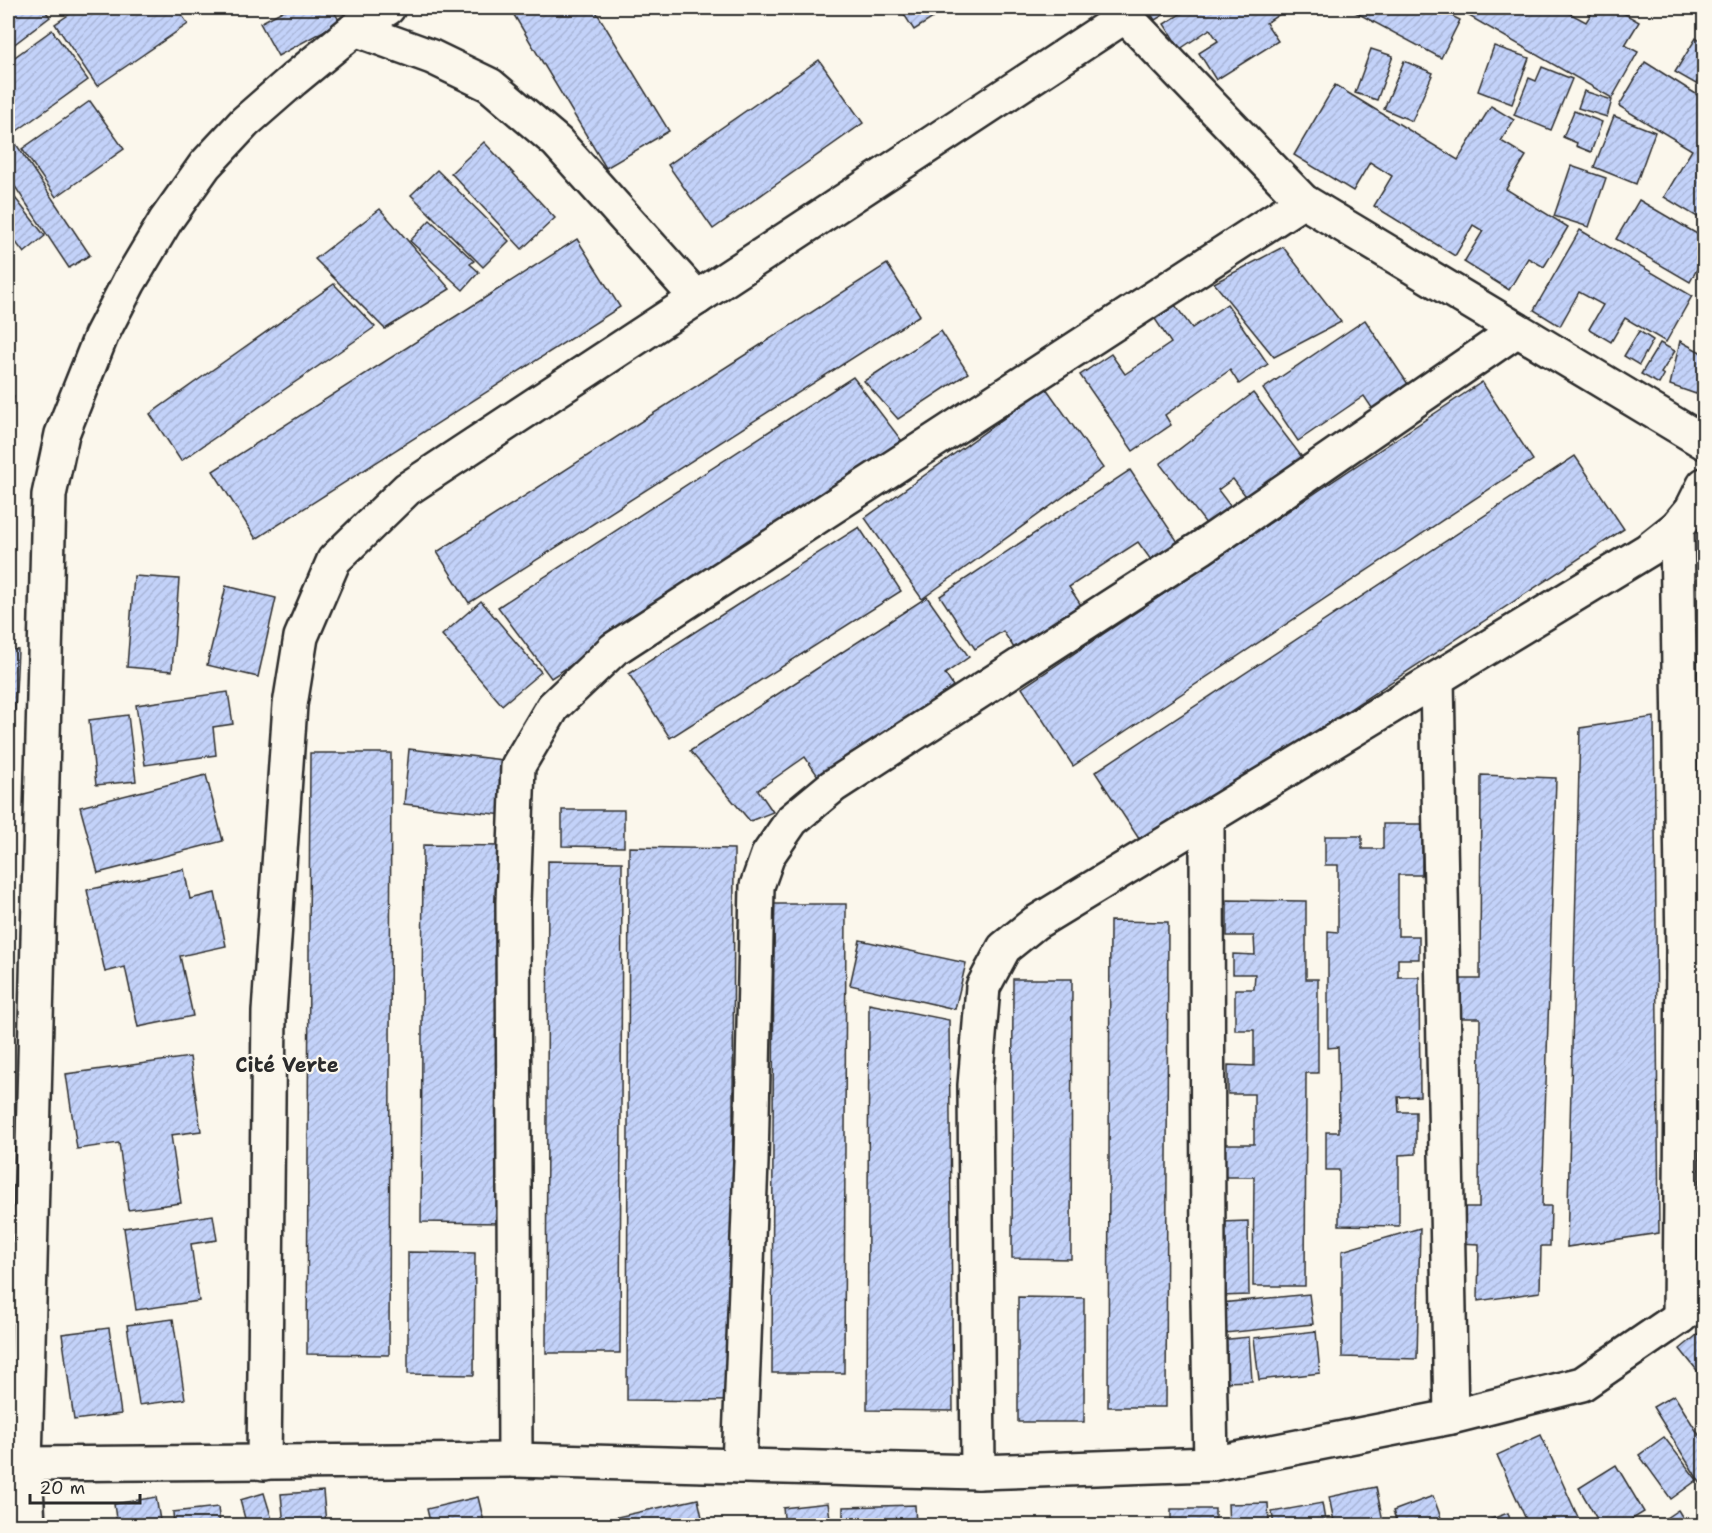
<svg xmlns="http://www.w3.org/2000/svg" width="1712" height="1533" viewBox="0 0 1712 1533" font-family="'Shantell Sans',sans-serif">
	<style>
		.building { fill: url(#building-hatch); stroke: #2b2b2b; stroke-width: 1.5 }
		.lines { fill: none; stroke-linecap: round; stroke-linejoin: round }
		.minor-casing { stroke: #2b2b2b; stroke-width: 38 }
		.minor { stroke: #fbf7ec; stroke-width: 33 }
		.labels { text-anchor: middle; stroke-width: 4.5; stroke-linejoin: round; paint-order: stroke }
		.neighbourhood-label { font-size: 20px; font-weight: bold; fill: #2b2b2b; stroke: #fbf7ec }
	</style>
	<defs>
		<pattern id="building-hatch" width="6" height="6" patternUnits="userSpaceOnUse" patternTransform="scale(1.5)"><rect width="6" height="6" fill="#c3d2f9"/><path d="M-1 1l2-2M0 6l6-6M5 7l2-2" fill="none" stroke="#a8b4d6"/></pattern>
	</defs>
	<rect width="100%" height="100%" fill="#fbf7ec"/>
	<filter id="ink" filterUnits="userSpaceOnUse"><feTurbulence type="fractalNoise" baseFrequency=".0167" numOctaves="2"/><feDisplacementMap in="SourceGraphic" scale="12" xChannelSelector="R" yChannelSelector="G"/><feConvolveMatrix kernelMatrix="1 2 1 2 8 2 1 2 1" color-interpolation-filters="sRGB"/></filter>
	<g filter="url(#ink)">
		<!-- building -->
		<g class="building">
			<path d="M8,8H43L50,17L8,49Z"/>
			<path d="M79,8H177L188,24L97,86L55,24Z"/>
			<path d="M288,8H332L340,22L278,56L260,23Z"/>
			<path d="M515,8H594L669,131L606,168L511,10Z"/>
			<path d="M900,8H949L914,30Z"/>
			<path d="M1147,8H1175L1155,20Z"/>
			<path d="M1190,8H1289L1266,23L1278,41L1216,80L1199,53L1218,41L1210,29L1180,49L1164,24Z"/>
			<path d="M1357,8H1436L1460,20L1441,58L1355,12Z"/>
			<path d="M1455,8H1560L1586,22L1595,8H1615L1639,22L1625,45L1638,52L1612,98Z"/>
			<path d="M52,30L88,80L14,133L8,124V62Z"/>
			<path d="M1696,38L1704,44V69L1696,84L1675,72Z"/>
			<path d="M1494,46L1529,58L1512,104L1478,91Z"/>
			<path d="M1371,49L1393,56L1377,100L1355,93Z"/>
			<path d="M819,60L863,123L713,229L668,165Z"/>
			<path d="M1404,61L1433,73L1412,121L1384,109Z"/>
			<path d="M1645,62L1704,99V221L1664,197L1692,150L1619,106Z"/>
			<path d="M1542,67L1572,79L1551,130L1514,115L1529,78L1536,81Z"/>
			<path d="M1335,85L1458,160L1491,106L1514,120L1501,141L1526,156L1506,189L1568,227L1544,267L1528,258L1509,290L1464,262L1483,231L1473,225L1455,256L1374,206L1392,176L1370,162L1353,191L1294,155Z"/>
			<path d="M1584,91L1612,100L1607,117L1578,108Z"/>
			<path d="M90,101L124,149L56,197L22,149Z"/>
			<path d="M1574,111L1602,122L1591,152L1576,146L1577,143L1563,137Z"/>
			<path d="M1614,116L1655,132L1636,184L1594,167Z"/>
			<path d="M8,132L90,255L69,268L8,176Z"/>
			<path d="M484,142L555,218L522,249L451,173Z"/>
			<path d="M1571,166L1606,178L1589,227L1554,216Z"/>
			<path d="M437,170L509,241L483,267L411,195Z"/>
			<path d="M8,189L45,236L24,253L8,232Z"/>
			<path d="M1639,200L1704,238V256L1690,282L1616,239Z"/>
			<path d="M380,209L450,289L385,329L315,259Z"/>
			<path d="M430,220L474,261L470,264L479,272L463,290L410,241Z"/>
			<path d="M1580,230L1692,296L1666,342L1625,318L1611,342L1589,329L1603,305L1579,292L1560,326L1534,310Z"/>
			<path d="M577,239L620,307L256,539L213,471Z"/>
			<path d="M1283,247L1341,322L1274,357L1214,283Z"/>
			<path d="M887,264L920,315L469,603L437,552Z"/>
			<path d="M334,284L375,327L181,461L150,414Z"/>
			<path d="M1227,304L1268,364L1239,384L1230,370L1165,415L1171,425L1133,451L1080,375L1111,354L1125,374L1171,343L1155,319L1175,305L1192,328Z"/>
			<path d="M1365,320L1414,393L1378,417L1364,396L1298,441L1263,389Z"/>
			<path d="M941,331L968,373L898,419L864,381Z"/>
			<path d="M1639,331L1653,340L1639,365L1624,356Z"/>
			<path d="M1680,341L1704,354V380L1696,394L1670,385Z"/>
			<path d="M1660,343L1675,351L1661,373L1664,375L1659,384L1641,374Z"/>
			<path d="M853,377L908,449L551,678L498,607Z"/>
			<path d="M1482,382L1533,460L1073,766L1022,688Z"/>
			<path d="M1046,388L1103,468L922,599L865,518Z"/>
			<path d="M1253,393L1305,461L1251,503L1233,479L1218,490L1231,507L1207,525L1160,464Z"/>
			<path d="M8,394L14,396L8,429Z"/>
			<path d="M1575,456L1624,529L1143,845L1095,772Z"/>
			<path d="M1130,470L1178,542L1151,560L1138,542L1069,587L1081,605L1014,648L1003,631L975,649L940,596Z"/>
			<path d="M859,527L901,591L670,738L629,674Z"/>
			<path d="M134,576L179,579L172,671L127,667Z"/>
			<path d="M226,586L276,598L258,677L207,665Z"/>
			<path d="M927,597L969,657L945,674L953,686L820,779L805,757L758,790L773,812L750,821L690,751Z"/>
			<path d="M481,601L541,672L502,705L442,635Z"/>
			<path d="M8,649L18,650L15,712H8Z"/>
			<path d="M228,692L233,724L213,727L216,755L145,765L136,705Z"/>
			<path d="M128,715L136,781L96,785L89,720Z"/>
			<path d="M1654,717L1659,1233L1567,1247L1580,728Z"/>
			<path d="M409,749L503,760L504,815L404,804Z"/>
			<path d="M310,753H391L389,1355L307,1354Z"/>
			<path d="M206,775L223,841L98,873L80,807Z"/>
			<path d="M1481,775L1556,778L1542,1206H1551L1550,1246H1541L1540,1292L1478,1301L1479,1244L1457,1243V1207H1479L1480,1018H1449V979H1480Z"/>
			<path d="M562,810H624V847L562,846Z"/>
			<path d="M1383,824H1422V875H1398V936H1419V959H1398V977H1419L1420,1096L1398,1097L1399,1112H1416V1154L1399,1155V1226L1339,1225V1170H1326V1132H1339L1338,1047L1328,1048V931L1338,932V865H1325V836H1362V849H1383Z"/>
			<path d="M423,845L503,846L502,1223L421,1222Z"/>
			<path d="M629,847L734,849L732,1401L627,1400Z"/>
			<path d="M548,861L622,862L620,1353H546Z"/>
			<path d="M184,869L190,899L215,893L226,946L180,956L193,1016L138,1027L125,967L105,972L87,890Z"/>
			<path d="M1227,900L1306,901V979H1318V1073H1306L1305,1286H1253L1254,1177H1223V1144H1254V1094H1228V1065L1254,1066V1030H1235V989H1254L1255,974H1233V954L1255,955L1254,936H1227Z"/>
			<path d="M774,904H846L844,1373H772Z"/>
			<path d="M1110,921L1168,922L1166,1407H1108Z"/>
			<path d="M860,940L966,963L955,1009L850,985Z"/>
			<path d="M1013,979H1072L1071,1259L1012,1258Z"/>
			<path d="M869,1004L949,1020L953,1411L867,1410Z"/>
			<path d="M190,1057L201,1131L171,1135L181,1203L128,1210L119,1143L77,1149L66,1074Z"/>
			<path d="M213,1215L217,1240L191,1244L199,1301L136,1310L124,1228Z"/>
			<path d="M1248,1221L1249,1295L1220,1296V1222Z"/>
			<path d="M1420,1228L1417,1359L1342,1357V1251Z"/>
			<path d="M408,1252L475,1253L474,1375L408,1374Z"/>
			<path d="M1309,1294L1313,1324L1225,1333L1221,1303Z"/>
			<path d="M1018,1297L1084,1298V1422H1018Z"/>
			<path d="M173,1319L185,1399L139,1405L127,1325Z"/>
			<path d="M109,1328L121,1414L74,1420L62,1334Z"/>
			<path d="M1704,1329V1379L1680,1349Z"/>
			<path d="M1316,1331L1320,1373L1259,1380L1254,1338Z"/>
			<path d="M1249,1337L1252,1381L1224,1382L1220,1340Z"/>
			<path d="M1674,1395L1704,1443V1489L1653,1407Z"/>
			<path d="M1541,1435L1582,1526H1529L1497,1455Z"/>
			<path d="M1664,1437L1697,1480L1671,1499L1639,1455Z"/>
			<path d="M1616,1465L1644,1512L1621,1526H1601L1579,1488Z"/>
			<path d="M1376,1487L1384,1526H1335L1329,1497Z"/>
			<path d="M323,1491L326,1523L284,1526L281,1494Z"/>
			<path d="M264,1493L274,1526H247L240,1500Z"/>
			<path d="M1433,1496L1444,1526H1398L1393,1511Z"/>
			<path d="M156,1497L161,1526H117L114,1504Z"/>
			<path d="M478,1497L485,1526H431L427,1509Z"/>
			<path d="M698,1499L704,1526H609L608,1519Z"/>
			<path d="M828,1503L831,1526H785L783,1508Z"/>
			<path d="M1268,1503L1269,1526H1229L1228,1504Z"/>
			<path d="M1322,1503L1326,1526H1274L1272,1512Z"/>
			<path d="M915,1505L916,1526H843V1507Z"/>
			<path d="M218,1507L220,1526H174L173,1512Z"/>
			<rect x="1171" y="1509" width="44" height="17"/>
			<path d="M1678,1510L1688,1526H1654Z"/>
			<path d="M1508,1513L1512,1526H1472Z"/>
			<path d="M1099,1521V1526H1046V1522Z"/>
		</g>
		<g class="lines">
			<defs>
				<g id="minor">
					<path d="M1120,8L1125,16L1303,201L1704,442"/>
					<path d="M355,29L432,57L490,85L557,142L697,298"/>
					<path d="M1677,527L1683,951L1680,1317"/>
					<path d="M1437,679L1451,1417"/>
					<path d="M1207,819L1208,1298L1211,1464"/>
					<path d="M515,1460L513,902L518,766L553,707L614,649L1303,201"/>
					<path d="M264,1463L269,1012L290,705L301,637L334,560L407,489L1125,16"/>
					<path d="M25,1464L515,1460L978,1472L1211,1464L1451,1417L1582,1384L1680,1317L1704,1297"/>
					<path d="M739,1466L751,1162L757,886L768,855L792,820L833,786L1201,548L1517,330"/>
					<path d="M978,1472L975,1085L983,987L1004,948L1035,923L1648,550L1677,527L1692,509L1704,485"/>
					<path d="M28,1526L25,1464L49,495L62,434L101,336L129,282L166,220L205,165L245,122L293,80L355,29L388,8"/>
				</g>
			</defs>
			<!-- minor casing -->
			<use href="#minor" class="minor-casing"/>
			<!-- minor -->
			<use href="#minor" class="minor"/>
		</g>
	</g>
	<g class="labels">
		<!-- neighbourhood labels -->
		<g class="neighbourhood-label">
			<text x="287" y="1072">Cité Verte</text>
		</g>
	</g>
	<!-- margin -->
	<rect width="1712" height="1533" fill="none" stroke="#fbf7ec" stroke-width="30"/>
	<rect x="15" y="15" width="1682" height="1503" fill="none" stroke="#2b2b2b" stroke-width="2" filter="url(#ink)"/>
	<!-- scale -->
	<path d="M30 1494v9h110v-9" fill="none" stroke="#2b2b2b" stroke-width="3"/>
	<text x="39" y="1494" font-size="18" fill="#2b2b2b" stroke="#fbf7ec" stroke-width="4.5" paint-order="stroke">20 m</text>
</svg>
